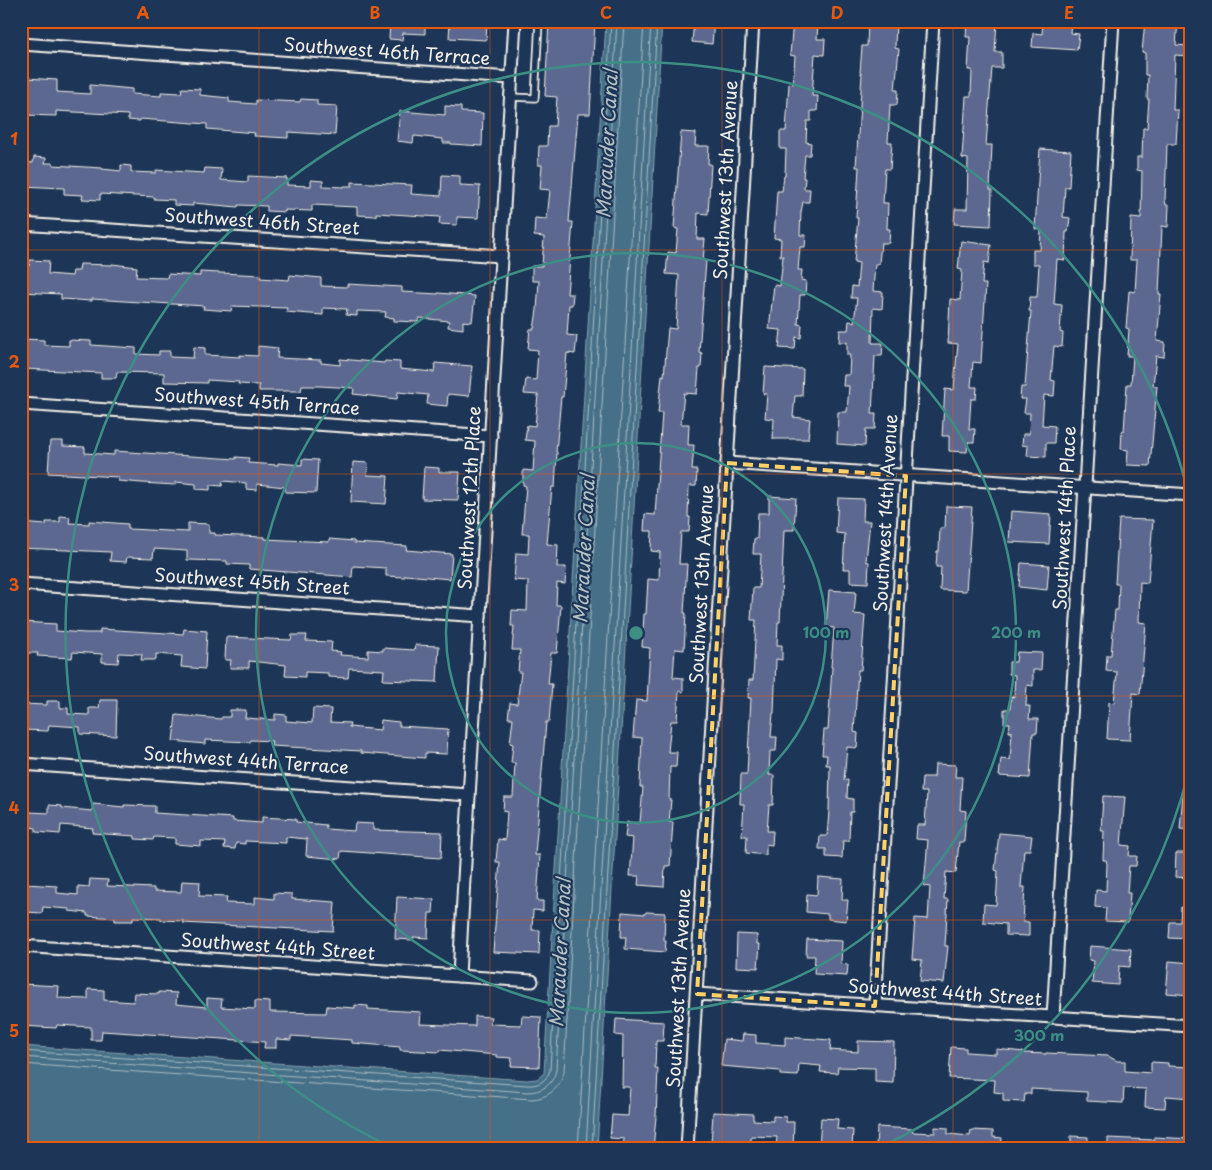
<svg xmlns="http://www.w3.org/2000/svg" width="1212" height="1170" viewBox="0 0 1212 1170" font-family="'Playpen Sans',sans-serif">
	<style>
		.water { fill: #447088; stroke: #8aa4ae }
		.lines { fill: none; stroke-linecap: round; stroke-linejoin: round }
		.shore { stroke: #aebdc2; stroke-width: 1 }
		.building { fill: #5b6890; stroke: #f4f1e8 }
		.lane-casing { stroke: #f4f1e8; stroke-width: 9 }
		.street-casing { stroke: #f4f1e8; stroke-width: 15 }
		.lane { stroke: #1d3557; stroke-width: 5.5 }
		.street { stroke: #1d3557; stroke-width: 11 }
		.marked { fill: none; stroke: #ffd166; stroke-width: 4; stroke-dasharray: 10 6; stroke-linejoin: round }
		.grid { fill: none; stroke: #e8590c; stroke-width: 1; stroke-opacity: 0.55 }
		.ring { fill: none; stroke: #3d8f86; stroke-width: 2.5 }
		.labels { text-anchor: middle; stroke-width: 4.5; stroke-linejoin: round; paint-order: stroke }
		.street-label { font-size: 18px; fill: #f4f1e8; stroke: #1d3557 }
		.water-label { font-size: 19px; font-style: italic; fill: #b6c4c6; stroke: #1d3557 }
		.centre { fill: #3d8f86; stroke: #1d3557; stroke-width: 2.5 }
		.ring-label { font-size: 15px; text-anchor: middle; font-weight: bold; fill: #3d8f86; stroke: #1d3557; stroke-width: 4.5; stroke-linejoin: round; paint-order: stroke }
		.neatline { fill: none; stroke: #e8590c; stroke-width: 2 }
		.grid-label { font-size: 16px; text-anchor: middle; font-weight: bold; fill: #e8590c }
	</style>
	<rect width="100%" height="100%" fill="#1d3557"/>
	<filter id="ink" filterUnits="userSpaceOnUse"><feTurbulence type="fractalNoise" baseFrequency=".02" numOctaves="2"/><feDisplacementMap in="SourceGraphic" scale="10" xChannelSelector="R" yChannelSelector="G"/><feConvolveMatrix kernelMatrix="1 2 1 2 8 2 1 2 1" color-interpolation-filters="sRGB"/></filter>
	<g filter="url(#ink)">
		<!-- water -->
		<path class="water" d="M606,21H662L597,1149H21V1046L527,1080L537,1079L544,1073Z"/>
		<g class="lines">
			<!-- shore -->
			<g class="shore">
				<path d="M21,1051L527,1085C538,1086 547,1081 550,1070L611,21"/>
				<path d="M21,1057L527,1092C542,1092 553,1085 556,1070L617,21"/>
				<path d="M21,1064L532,1099C549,1098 561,1087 564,1071L624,21"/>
				<path d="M578,1149L644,21"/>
				<path d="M586,1149L651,21"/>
				<path d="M592,1149L657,21"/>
			</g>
		</g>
		<!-- building -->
		<g class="building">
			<path d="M390,21H425V34L403,33L402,40L389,39Z"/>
			<path d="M450,21H487L486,40L449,38Z"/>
			<path d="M549,21H595L590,114H578L569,222H573L567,294H573L572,305H569L567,335L577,336L575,354L567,353L563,397H561L556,452H557L555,487H552L547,544L558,545L557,567H566L565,584L557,583L556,605H561L557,653H551L548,684H552L549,722H546L535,855H540L537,901H543V911L533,910L532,930H540L539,954L493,952L500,862H496L498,839L505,840L507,812L503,811L504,797H513L515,763H511L513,744L510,743L513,718H508L510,703L517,704L521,672H518L520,650H512L514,626H511L512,610L527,611L528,581L514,580L516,553L528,554L529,534H522L526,486L523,485V470L533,471L535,441L525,440L527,425L535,426L538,395L524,394L526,379L536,380L538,350L528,349L530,329H534L537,310L539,281H532V266H542L544,237L534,236L535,218L547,219L550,190L540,189L542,165H538L539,146H547L548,126H555L557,97L545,96Z"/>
			<path d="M694,21H714L712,44L692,42Z"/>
			<path d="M793,21H818L817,39H825L824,55L815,54L812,96H818L817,111H811V121H807L806,142L811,143L810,155H805L803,178H805L804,189H810L809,202H803L801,212L800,235H806L805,247H800L798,270H802L801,280L806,281L805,295H800L798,324L802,325L801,338L796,337L795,349L779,348L781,330L769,329L774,285L780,286L783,256H780L781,239L774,238L777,191H782L784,176H785L786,149H780V131H786L789,83L793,84L795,56L790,55Z"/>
			<path d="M868,21H896L895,48L899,49L895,90H898L897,105H890L888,142H892L890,169H885L883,203H888L887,229H890L889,243H881L879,264H875L873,291L883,292L882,309L873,308L872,343H883L882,356H875L872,414H876L875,429H866L865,446L837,444L838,412H847L849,386H843L844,375H849L850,355H847V342H839L840,330H848L849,321L854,322L857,298H851L852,286L857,287L859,263L854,262L858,218H856L859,167H856L862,74L860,73L862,46H867Z"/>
			<path d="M967,21H997L995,52H1002V68H992L986,145H992L990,190H992L991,226L954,224L955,209H967L968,159L962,158L966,96H971L972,70H968L970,37H966Z"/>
			<path d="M1043,21H1071L1070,33L1079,34L1077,50L1032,47L1033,33L1042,34Z"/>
			<path d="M1145,21H1178L1176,45L1189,46L1188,56L1175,55L1173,110H1178L1176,144H1167L1165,200L1166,205H1169L1168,227L1162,226L1159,294H1161L1157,341L1165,342L1164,357L1156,356L1153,386H1157L1150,466L1127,465L1128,450L1121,449L1122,431H1124L1127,384H1131L1133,356H1127L1129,329L1126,328L1129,291L1135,292L1137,260H1130L1131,218L1141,219L1142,171L1137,170V157H1142L1143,128H1147L1149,99H1147L1148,75H1145V53L1142,52Z"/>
			<path d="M27,78L57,80V92L90,94V85L132,89V94L161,96V92L181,93L182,88L200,89V95L229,98V102L256,104V100L300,102L301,99L317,100V105L337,106L335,135L288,132V138L254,136L255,133L207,129V124L140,119V121L128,120V115L56,111V116L25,115Z"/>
			<path d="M445,106L461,107V112L483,113L482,146L451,144V143H443V139L414,136L413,143L397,141L400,111L445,115Z"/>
			<path d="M681,132L696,133L695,146H709L708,164H711L708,214L698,213L697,239H705L703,260L706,261L699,352L702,353L701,368H699L697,394L684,393L681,424H689L688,445H694L692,470H697L696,486H689L688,517H690L689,532H681L679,564H687L684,613H686L684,650L675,649L673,677L683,678V692L679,691L677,721H671L668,752H677L676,767H670L669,800H671L669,822H673L670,866H665L664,887L638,885L639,876H630L633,838L625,837L627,822L640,823L643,787H640L642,738L633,737L636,700L647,701L650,648L642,647L644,614H646L648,579L659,580L660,552L651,551L652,531H644L645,514L655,515L662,413H658L662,375L664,376L668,328L676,329L679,275L666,274L668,252L676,253L678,229L674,228Z"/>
			<path d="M1040,149L1071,151L1069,187H1065L1063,217L1070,218L1068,232H1066L1065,260L1057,259L1054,304L1062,305L1060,332L1063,333L1062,347L1054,346L1051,380L1055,381L1054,396L1044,395L1042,425L1055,426L1054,443H1046V457L1027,456L1028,446L1022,445L1023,434H1029L1030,413H1024L1026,399H1020L1021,387H1025L1031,311H1029L1030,297H1037L1039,264H1033V250H1040L1041,230L1035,229Z"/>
			<path d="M34,157L46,158L45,163H53V165L102,168V169L121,171V165L131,166V172L156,173V170L204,173L205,168L222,169L221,180L248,182V176L287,178V185L311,186V180L323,181V186L344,187V186H352V182L412,185L411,194L441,196L442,175L460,176V185L480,186L478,218L457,217V225L439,224L440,217L376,213V216L357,215V207L312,205V211L285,210V212L267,211V206L238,205V207L193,203V206L174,205V200L154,199V197L100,194V200L82,199L83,195L64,194V188L21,186L23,162L33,163Z"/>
			<path d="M961,241L991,245L989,263L984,262L982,284H986L981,363L973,362L971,387H977L976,399H971L969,429H975L974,442H968L967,452L949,451V436H942L945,389L954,390L955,374L958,344L948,343L950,299L960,300L962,270L958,269Z"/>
			<path d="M30,260L49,261L48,274L72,276L73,271H79L80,264L112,265V264L137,267L136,277L167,278L168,274L200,276V272L261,275L260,278L289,280L290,275L321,278V286L347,287V284L402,287V292L438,294V293L475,296L472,322L463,321V329L448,327L449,321L419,318V322L394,321V318L385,317L386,312L357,311V316L346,315L347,309L323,308V315L286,312L287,308L232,306L231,311L203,309L204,306L92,299V301L61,299V294L21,292V266H29Z"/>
			<path d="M22,339L44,340V345L69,346V340L91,341V345L136,348V354L159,355V351H170V357L193,358L194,347L205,348V355L240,357V355L258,356V346L278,348L277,358L321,360V363L340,365V359L384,363L385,361L400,362V369L434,372L435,363L472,366L469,396L448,394L447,406L427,404L428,395L398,392L397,399L353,394L354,388L320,386H302L301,391H259V385L238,384L239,382L207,380V383L164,382V373L117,372L116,378H101V373L24,369V365H21Z"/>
			<path d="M765,367L803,369L802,396H795L793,417L810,419L808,439H773L774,419L765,418L767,394H763Z"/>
			<path d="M50,441H63V446L85,447V453L114,455V451L236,459V457L249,458L248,463L278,465V463L302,465V459L318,460L316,493L285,492V487L257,484V490L246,489V483L223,481L222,486L210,485V490L196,489V484L175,482V485L142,483L118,481V477L48,473Z"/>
			<path d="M353,462L368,463L367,475L388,476L386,504L351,502Z"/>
			<path d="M424,467L439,468V472H460L458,500L422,499Z"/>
			<path d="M769,496L796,498L794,530H784L780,622H778L777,645H782V660L776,659L774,713H773L771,737H777L776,751H770L769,775H774L773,805H769L767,831H773L772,845L766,844V855L746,853L747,836H742L744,804H740L741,774H747L751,698H748L749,680H753L756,620H751L753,588H759L761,554H753L754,539H757L758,513H769Z"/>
			<path d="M838,498L864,499L863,521H870L866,561L869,562L868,583L850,582V569H843L845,534L836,533Z"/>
			<path d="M946,506L972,507L966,591L940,590L941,567H936L937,551H939L940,528H945Z"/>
			<path d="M1011,511L1051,514L1049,544L1009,542Z"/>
			<path d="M60,516L70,517L69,523L89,524V521L128,524V529L188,532V523L209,524V533H215V535L265,537V539L329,542V539L354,541V543L407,546L406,550L452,554L450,579L405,575V577L386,576V568L353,566L352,577L249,569V565L227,564V561L187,560V551L154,549L153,558L127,557L126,562L110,561L111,552L21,548V523L46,525V522H60Z"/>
			<path d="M1119,519L1153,520L1148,583L1140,582L1139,622L1146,623L1140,694L1133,693L1130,740L1107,739L1109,702L1114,703L1117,672L1106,671L1107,655H1111L1115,610H1118L1119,584H1115Z"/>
			<path d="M1021,563L1049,565L1047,590L1019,587Z"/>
			<path d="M829,590L856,592L854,614L865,615L861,670H858L854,732L858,733L857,748L847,747L844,780H848L847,798L853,799V812H850L849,841H843L842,858L826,857V849H819L820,836H827L829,811L830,765H826L827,755H822L824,730H828L832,667H831L834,628L826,627Z"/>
			<path d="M21,622L56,624V631L85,633H100V629L183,634L184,629L207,631L205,669L181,667L182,656L156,654V660H141L142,654L119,653L118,663L102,662V654L73,652L72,658L37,656L38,653H21Z"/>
			<path d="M292,635H307L306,641L332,642L331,651L341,652L340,655L368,657V650L383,651V648L414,650L415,645L439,646L437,682L383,680L384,670L349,668L348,678L328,677V673L305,672V677L285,676L286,665L249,661V668H230L231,660H225L226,637L291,640Z"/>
			<path d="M1017,652L1042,653L1041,670H1033V686L1027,685L1026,706H1030L1029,719H1038L1037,733H1033L1030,778L999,776L1001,759L1010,760L1012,732H1009L1010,723H1004V709H1010L1011,696L1014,697L1015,675L1009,674V662H1016Z"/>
			<path d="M100,700H117L116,736L80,734V727L49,725L48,731L21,730V704L47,705V701H60V708H68V714L89,715V708H99Z"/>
			<path d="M313,708L331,709L330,722L350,723L349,727L380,730L381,720L399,722V726L448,729L447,754L425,753V758L361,753V751L271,746L272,741L251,740L250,742L205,740V744L173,741L176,715L221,719L222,717H230V710H246L245,718L275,720V714L286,715V721L312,723Z"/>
			<path d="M935,764L956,765L955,777H962L960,810L966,811L964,842H959L956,873L946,872L944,899H948L945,946H948L944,983L920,981L922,960L912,959L915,918L928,919L930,887L924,886L928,840L916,839L917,825H925L927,792H921L922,777H934Z"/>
			<path d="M1183,794H1191V830L1180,829Z"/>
			<path d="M1103,796L1125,797L1121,845L1130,846L1129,856H1137L1136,866H1129L1127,893H1130L1128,922L1105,921L1106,908L1095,907L1096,890L1106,891L1107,864L1106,860H1103L1104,831H1101Z"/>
			<path d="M93,804L124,807V805L155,806V813L233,818V821L262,823V817L296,819V822L326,825V829L354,831L355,823L373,824V830L442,832L441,858L341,851L340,859L306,856L307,839L286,837V843L245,841V844L236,843L235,849L224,848L225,842L201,841V846L175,844V838L154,837L153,840L135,839V836L92,833L93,828L61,825L60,834L36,832V828L29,827L30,812L49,813V805L62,806V808L92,811Z"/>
			<path d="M999,833L1032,836L1030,850H1024L1021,887H1025L1023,922H1029V936L1006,935V924L983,922L984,904L996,905L998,871L995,870Z"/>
			<path d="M1176,853H1191V878L1175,877Z"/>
			<path d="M818,877L843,879L842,900H848L846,921L828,919V914L806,912L807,894L817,895Z"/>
			<path d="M90,879L108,880L107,886L154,888V891L181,892L182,881L200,882L199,896L227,897L226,903L255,904V897L274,899V893L292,894V899L335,902L333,931L183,923L184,921L161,920V918L133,917V921H115V918L87,916V913L69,911V909L43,907L42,913L25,912L26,884L57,886V893L78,895V886L89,887Z"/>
			<path d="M397,897L434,899L433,913H429L428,938L413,937V940L395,939Z"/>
			<path d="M1181,907L1191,908V939L1169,938L1170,922H1180Z"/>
			<path d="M622,912L645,914L646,912L665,913L664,941H666L665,952L625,949L626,937H621Z"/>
			<path d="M737,934L757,935V944H760L758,968L736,967Z"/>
			<path d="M807,939L842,941L841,964L848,965L847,976L814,974L815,956H806Z"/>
			<path d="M1090,946L1131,949L1130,967L1119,966L1118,985L1092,983L1094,961L1089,960Z"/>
			<path d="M1169,961L1191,963V995L1166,993Z"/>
			<path d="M21,984L59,986L58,998L88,999V989L104,990V1000L133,1002L134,993L159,994V992L177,993L176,1004L207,1007V998L222,999L221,1007L255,1009V1001L270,1002V1012L326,1013L327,1006L355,1008V1005L368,1006V1009L421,1012L420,1024L475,1026V1016L491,1017L490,1024L521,1025L522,1016L541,1017L539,1067L511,1066L512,1058L497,1057V1055L440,1050V1052L400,1050V1047L352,1043V1040L291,1036V1040L276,1039V1048H264L265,1042L253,1041L102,1031L101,1040H91V1027L57,1025L56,1028L21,1026Z"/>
			<path d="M616,1019L664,1022L663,1041H656L655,1068H658L656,1117L653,1149H623L624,1139L610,1138L612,1115L628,1116L630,1087H622L623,1036L615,1035Z"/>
			<path d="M743,1034L756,1035V1043L785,1045V1037L831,1040L830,1050L858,1052V1041L894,1042L893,1083L875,1082V1068L838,1067L837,1073L820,1072L821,1066L799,1064L798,1076L780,1075V1071L721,1066L724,1039L742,1041Z"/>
			<path d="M951,1047L966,1048V1052L996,1054V1049L1024,1052V1053L1046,1054V1053L1108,1056L1117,1061H1125V1071L1151,1073V1062L1168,1063V1066L1191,1067V1098L1166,1096L1165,1108L1145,1107L1146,1089L1124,1088L1123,1103L1087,1101V1092L1031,1089V1094H1025L1024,1102L1003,1101V1093L994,1092L995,1080L949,1078Z"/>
			<path d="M713,1112L753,1114V1120L773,1121V1116L786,1117V1122H794L793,1149L776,1148L777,1137L751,1136V1149L731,1148V1145L711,1144Z"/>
			<path d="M821,1118L838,1119L837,1129L853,1130L852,1149H819Z"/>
			<path d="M877,1127L912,1129V1132L935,1133V1127L948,1128V1134L970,1136L971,1130L993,1131V1137L1002,1138L1001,1149H876Z"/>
			<path d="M1071,1136L1088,1137V1149H1071Z"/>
			<path d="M1154,1137L1191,1139L1190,1149H1108V1138L1154,1140Z"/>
		</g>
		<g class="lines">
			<defs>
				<path id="lane" d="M510,97L535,98L539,21"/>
				<g id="street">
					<path d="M21,44L511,78"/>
					<path d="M21,224L501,256"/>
					<path d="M21,404L491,436"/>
					<path d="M727,463L1191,495"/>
					<path d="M21,584L480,616"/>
					<path d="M21,764L469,795"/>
					<path d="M21,946L532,981"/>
					<path d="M459,976L464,879L480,616L515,21"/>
					<path d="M697,994L1191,1026"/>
					<path d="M875,1006L933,21"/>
					<path d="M1053,1017L1113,21"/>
					<path d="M687,1149L753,21"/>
				</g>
			</defs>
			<!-- lane casing -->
			<use href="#lane" class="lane-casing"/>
			<!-- street casing -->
			<use href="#street" class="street-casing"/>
			<!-- lane -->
			<use href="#lane" class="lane"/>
			<!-- street -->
			<use href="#street" class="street"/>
		</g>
	</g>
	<!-- marked area -->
	<path class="marked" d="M727,463L906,476L875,1006L697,994Z"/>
	<!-- grid -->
	<path class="grid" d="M259,21V1149M490,21V1149M722,21V1149M953,21V1149M21,250H1191M21,474H1191M21,696H1191M21,920H1191"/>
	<!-- distance rings -->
	<g class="ring">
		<circle cx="636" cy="633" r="190"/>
		<circle cx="636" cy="633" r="380"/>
		<path d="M1190 766A570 570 0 0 1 881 1147M391 1147A570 570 0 1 1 1190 500"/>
	</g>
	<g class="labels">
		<!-- street labels -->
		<g class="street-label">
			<text transform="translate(387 52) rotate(4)" y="6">Southwest 46th Terrace</text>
			<text transform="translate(726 180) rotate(-87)" y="6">Southwest 13th Avenue</text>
			<text transform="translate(262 222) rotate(4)" y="6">Southwest 46th Street</text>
			<text transform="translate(257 402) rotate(4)" y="6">Southwest 45th Terrace</text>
			<text transform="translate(470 498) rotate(-87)" y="6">Southwest 12th Place</text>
			<text transform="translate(886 513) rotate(-87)" y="6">Southwest 14th Avenue</text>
			<text transform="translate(1065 518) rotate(-87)" y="6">Southwest 14th Place</text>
			<text transform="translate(252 582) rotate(4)" y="6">Southwest 45th Street</text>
			<text transform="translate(702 584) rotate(-87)" y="6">Southwest 13th Avenue</text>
			<text transform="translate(246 761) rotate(4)" y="6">Southwest 44th Terrace</text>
			<text transform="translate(278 947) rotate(4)" y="6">Southwest 44th Street</text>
			<text transform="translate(679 988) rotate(-87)" y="6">Southwest 13th Avenue</text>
			<text transform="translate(945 993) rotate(4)" y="6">Southwest 44th Street</text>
		</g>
		<!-- water labels -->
		<g class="water-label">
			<text transform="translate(607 144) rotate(-87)" y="7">Marauder Canal</text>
			<text transform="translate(584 549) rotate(-87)" y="7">Marauder Canal</text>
			<text transform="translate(560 953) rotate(-87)" y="7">Marauder Canal</text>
		</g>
	</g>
	<circle cx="636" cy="633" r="8" class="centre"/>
	<g class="ring-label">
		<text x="826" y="638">100 m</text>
		<text x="1016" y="638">200 m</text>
		<text x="1039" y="1041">300 m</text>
	</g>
	<!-- margin -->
	<rect width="1212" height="1170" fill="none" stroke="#1d3557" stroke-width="55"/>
	<rect x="28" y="28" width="1156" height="1114" class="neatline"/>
	<g class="grid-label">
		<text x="143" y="19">A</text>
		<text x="375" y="19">B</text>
		<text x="606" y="19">C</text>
		<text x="837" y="19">D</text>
		<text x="1069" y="19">E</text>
		<text x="14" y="145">1</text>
		<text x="14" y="368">2</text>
		<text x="14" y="591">3</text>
		<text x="14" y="814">4</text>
		<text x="14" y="1037">5</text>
	</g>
</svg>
